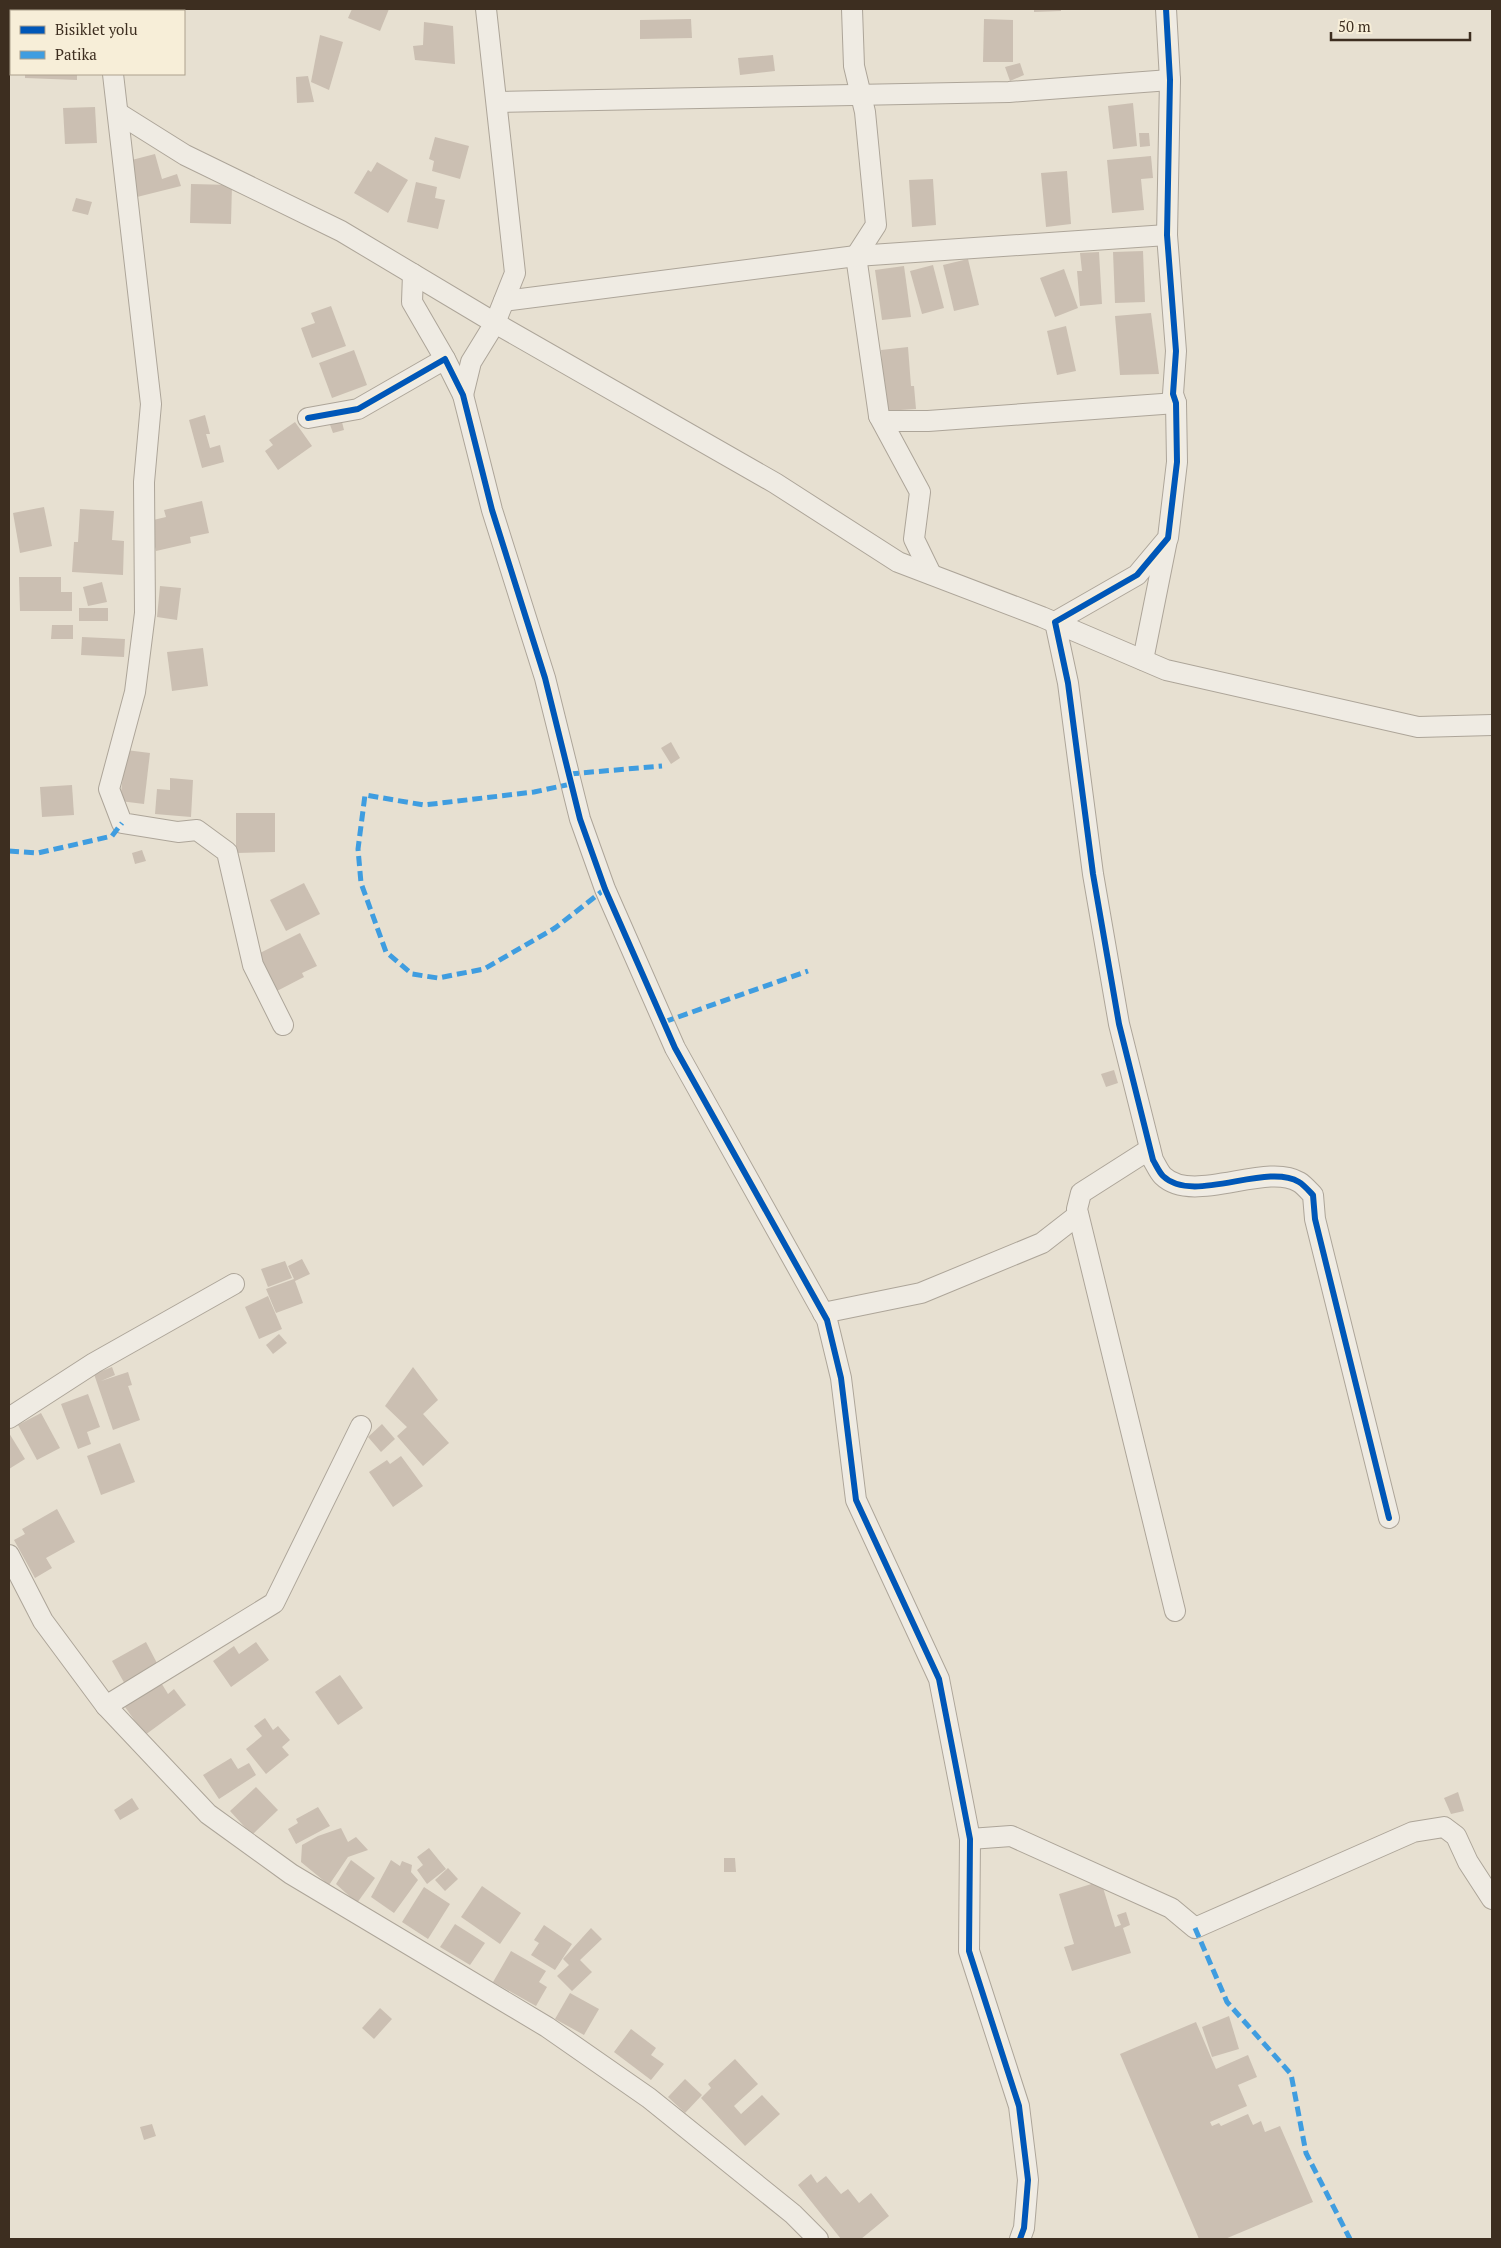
<svg xmlns="http://www.w3.org/2000/svg" width="1501" height="2248" viewBox="0 0 1501 2248" font-family="'PT Serif',serif">
	<style>
		.building { fill: #cbbfb2 }
		.lines { fill: none; stroke-linecap: round; stroke-linejoin: round }
		.minor-casing { stroke: #ada599; stroke-width: 22 }
		.minor { stroke: #efebe3; stroke-width: 20 }
		.quiet { stroke: #3f9de0; stroke-width: 5; stroke-dasharray: 10 5; stroke-linecap: butt }
		.cycleway-casing { stroke: #f7eed8; stroke-width: 9 }
		.cycleway { stroke: #0057b8; stroke-width: 6 }
	</style>
	<rect width="100%" height="100%" fill="#e7e0d1"/>
	<!-- building -->
	<g class="building">
		<path d="M352,9H389L380,31L348,18Z"/>
		<path d="M1034,9H1061V11L1034,12Z"/>
		<path d="M691,19L692,38L640,39V20Z"/>
		<path d="M984,19L1013,20V62H983Z"/>
		<path d="M424,22L453,26L455,64L415,60L413,46L423,45Z"/>
		<path d="M320,35L343,42L329,90L311,82Z"/>
		<path d="M773,55L775,71L740,75L738,58Z"/>
		<path d="M1020,63L1024,75L1010,81L1005,67Z"/>
		<path d="M25,74H77V80L25,78Z"/>
		<path d="M308,76L314,102L297,103L296,77Z"/>
		<path d="M1133,103L1137,146L1113,149L1108,106Z"/>
		<path d="M95,107L97,143L65,144L63,108Z"/>
		<path d="M1139,133H1149L1150,146L1140,147Z"/>
		<path d="M435,137L469,146L460,179L432,171L434,161L429,159Z"/>
		<path d="M155,154L162,179L177,174L181,186L137,197L128,161Z"/>
		<path d="M1151,156L1153,178L1141,179L1144,210L1112,213L1107,160Z"/>
		<path d="M377,162L408,180L388,213L354,193L368,170L371,172Z"/>
		<path d="M1067,171L1071,224L1046,227L1041,173Z"/>
		<path d="M933,179L936,225L912,227L909,180Z"/>
		<path d="M416,182L437,187L435,198L445,200L438,229L407,222Z"/>
		<path d="M191,184L232,185L231,224L190,223Z"/>
		<path d="M76,198L92,202L88,215L72,211Z"/>
		<path d="M1143,251L1145,302L1115,303L1113,252Z"/>
		<path d="M1099,252L1102,304L1080,306L1077,271H1082L1080,253Z"/>
		<path d="M968,259L979,305L954,311L943,265Z"/>
		<path d="M933,265L944,308L922,314L910,271Z"/>
		<path d="M904,266L911,317L882,320L875,270Z"/>
		<path d="M1064,269L1078,308L1055,317L1040,278Z"/>
		<path d="M331,306L346,346L312,358L301,328L315,323L311,313Z"/>
		<path d="M1151,313L1159,374L1120,375L1115,316Z"/>
		<path d="M1066,326L1076,371L1057,375L1047,331Z"/>
		<path d="M908,347L911,386H914L916,409L885,411L881,350Z"/>
		<path d="M354,350L367,385L332,398L319,363Z"/>
		<path d="M205,415L210,434H206L210,448L220,445L224,462L202,468L189,420Z"/>
		<path d="M341,418L344,430L333,433L329,422Z"/>
		<path d="M295,422L312,446L278,470L265,451L273,445L269,440Z"/>
		<path d="M202,501L209,533L190,537L191,543L156,551L149,521L166,517L164,510Z"/>
		<path d="M44,507L52,546L20,553L13,513Z"/>
		<path d="M80,509L114,511L112,540L124,541L123,575L72,572L74,542H78Z"/>
		<path d="M19,577H61V592H72V611H20Z"/>
		<path d="M102,582L107,602L88,606L83,587Z"/>
		<path d="M160,586L181,588L177,620L157,617Z"/>
		<rect x="79" y="608" width="29" height="13"/>
		<path d="M52,625H73V639H51Z"/>
		<path d="M82,637L125,639L124,657L81,655Z"/>
		<path d="M203,648L208,686L172,691L167,652Z"/>
		<path d="M671,742L680,758L671,764L661,748Z"/>
		<path d="M126,750L150,753L144,804L120,801Z"/>
		<path d="M170,778L193,780L191,817L155,814L157,789L170,790Z"/>
		<path d="M72,785L74,815L42,817L40,787Z"/>
		<path d="M236,813H275V852L236,853Z"/>
		<path d="M142,850L146,861L135,864L132,853Z"/>
		<path d="M304,883L320,914L286,931L270,900Z"/>
		<path d="M300,933L317,966L302,973L304,977L277,991L258,954Z"/>
		<path d="M1114,1070L1118,1083L1106,1087L1101,1074Z"/>
		<path d="M302,1259L310,1274L295,1281L303,1303L276,1313L266,1289L294,1279L288,1266Z"/>
		<path d="M285,1261L292,1278L268,1287L261,1269Z"/>
		<path d="M268,1296L282,1329L259,1339L245,1307Z"/>
		<path d="M279,1334L287,1343L273,1354L266,1345Z"/>
		<path d="M112,1367L115,1375L101,1381L128,1372L132,1385L128,1386L140,1420L113,1430L94,1374Z"/>
		<path d="M413,1367L438,1400L423,1414L449,1443L423,1466L397,1436L407,1427L385,1406Z"/>
		<path d="M88,1394L100,1427L87,1432L91,1444L78,1449L61,1404Z"/>
		<path d="M41,1413L60,1448L37,1460L18,1425Z"/>
		<path d="M382,1424L395,1439L381,1452L368,1437Z"/>
		<path d="M9,1433L25,1459L9,1469Z"/>
		<path d="M120,1443L135,1482L101,1495L87,1456Z"/>
		<path d="M401,1456L423,1486L393,1507L369,1472L387,1460L390,1464Z"/>
		<path d="M57,1509L75,1542L46,1558L52,1568L35,1578L14,1540L25,1534L22,1529Z"/>
		<path d="M146,1642L159,1667L126,1686L112,1661Z"/>
		<path d="M256,1642L269,1660L231,1687L213,1661L234,1646L239,1654Z"/>
		<path d="M340,1675L363,1708L338,1725L315,1692Z"/>
		<path d="M160,1681L168,1694L174,1689L186,1705L145,1735L125,1707Z"/>
		<path d="M265,1718L273,1730L278,1726L290,1740L282,1747L289,1755L266,1774L246,1749L262,1736L254,1726Z"/>
		<path d="M231,1758L238,1769L249,1763L256,1775L219,1799L203,1775Z"/>
		<path d="M256,1787L278,1810L252,1835L230,1811Z"/>
		<path d="M1458,1792L1464,1811L1451,1814L1444,1798Z"/>
		<path d="M132,1798L139,1809L120,1820L114,1810Z"/>
		<path d="M318,1807L330,1826L296,1844L288,1829L298,1823L296,1819Z"/>
		<path d="M341,1828L348,1842L356,1837L368,1850L348,1857L329,1885L301,1862L302,1845L318,1836Z"/>
		<path d="M429,1848L446,1869L427,1884L417,1870L423,1865L417,1857Z"/>
		<path d="M724,1858H735L736,1872H724Z"/>
		<path d="M351,1860L375,1878L357,1903L336,1884Z"/>
		<path d="M391,1860L400,1866L402,1861L412,1865L411,1872L418,1880L394,1913L371,1897Z"/>
		<path d="M448,1868L458,1879L445,1891L435,1880Z"/>
		<path d="M1101,1881L1115,1927L1121,1925L1117,1915L1126,1912L1130,1925L1123,1928L1131,1953L1072,1971L1064,1947L1074,1944L1059,1894Z"/>
		<path d="M482,1886L521,1913L500,1944L461,1917Z"/>
		<path d="M424,1887L450,1904L428,1939L402,1922Z"/>
		<path d="M455,1924L485,1943L470,1965L440,1947Z"/>
		<path d="M544,1925L572,1944L555,1970L531,1955L539,1943L534,1940Z"/>
		<path d="M591,1928L602,1939L580,1960L592,1972L572,1991L557,1976L569,1965L563,1959Z"/>
		<path d="M511,1951L546,1971L539,1982L547,1987L536,2006L493,1982Z"/>
		<path d="M570,1993L599,2009L584,2035L555,2019Z"/>
		<path d="M380,2008L392,2019L374,2039L362,2028Z"/>
		<path d="M1229,2016L1239,2049L1212,2057L1202,2027Z"/>
		<path d="M1196,2022L1216,2069L1248,2055L1257,2077L1238,2085L1247,2106L1210,2122L1212,2126L1219,2123L1221,2126L1248,2114L1253,2125L1261,2121L1265,2132L1280,2126L1313,2202L1225,2239H1199L1120,2054Z"/>
		<path d="M631,2029L656,2048L651,2055L664,2064L651,2080L614,2052Z"/>
		<path d="M735,2059L758,2084L734,2106L741,2114L762,2095L780,2114L745,2146L701,2098L711,2088L708,2084Z"/>
		<path d="M685,2079L702,2095L685,2113L668,2097Z"/>
		<path d="M152,2124L156,2136L144,2140L140,2127Z"/>
		<path d="M811,2174L817,2183L826,2176L841,2194L848,2189L859,2203L871,2193L889,2216L861,2239H841L798,2185Z"/>
	</g>
	<g class="lines">
		<defs>
			<g id="minor">
				<path d="M104,9V11"/>
				<path d="M852,9L854,66L865,112L876,225L856,256L879,416L884,421H928L1176,403"/>
				<path d="M1166,9L1170,80L1167,235L1176,351L1173,394L1176,403L1177,462L1168,538L1137,575L1055,622L1068,683L1093,874L1119,1024L1153,1160C1156,1165 1159,1172 1163,1176C1193,1205 1266,1162 1299,1182C1304,1185 1309,1191 1313,1195L1315,1219L1389,1518"/>
				<path d="M113,74L151,404L144,482L145,613L135,692L109,789L122,823L178,832L197,830L227,852L253,965L283,1025"/>
				<path d="M497,102L1009,92L1170,80"/>
				<path d="M118,113L185,155L341,231L495,323L515,273L486,9"/>
				<path d="M413,274L412,302L445,359"/>
				<path d="M504,301L856,256L1167,235"/>
				<path d="M463,395L471,362L495,323L775,483L898,562L1042,617L1166,670L1418,727L1492,725"/>
				<path d="M879,416L920,492L914,539L931,574"/>
				<path d="M308,418L358,409L445,359L463,395L492,510L545,678L580,819L605,889L675,1048L827,1320L841,1378L856,1500L939,1679L970,1839L969,1951L1019,2106L1028,2180L1024,2228L1020,2239"/>
				<path d="M1143,660L1167,540"/>
				<path d="M1150,1149L1081,1193L1077,1209L1175,1611"/>
				<path d="M823,1313L921,1293L1042,1243L1078,1215"/>
				<path d="M9,1418L94,1363L234,1284"/>
				<path d="M9,1555L43,1621L106,1706L208,1814L291,1874L547,2027L649,2098L793,2214L818,2239"/>
				<path d="M106,1706L274,1603L361,1426"/>
				<path d="M970,1839L1011,1836L1171,1908L1195,1928L1413,1832L1444,1827L1456,1836L1468,1862L1492,1899"/>
			</g>
		</defs>
		<!-- minor casing -->
		<use href="#minor" class="minor-casing"/>
		<!-- minor -->
		<use href="#minor" class="minor"/>
		<!-- quiet -->
		<g class="quiet">
			<path d="M569,774L662,766"/>
			<path d="M571,784L534,792L424,805L365,795L358,849L361,883L386,952L412,974L438,978L484,969L555,928L605,889"/>
			<path d="M9,851L38,853L112,836L122,823"/>
			<path d="M664,1022L808,971"/>
			<path d="M1195,1928L1227,2002L1291,2074L1306,2153L1350,2239"/>
		</g>
		<defs>
			<g id="cycleway">
				<path d="M1166,9L1170,80L1167,235L1176,351L1173,394L1176,403L1177,462L1168,538L1137,575L1055,622L1068,683L1093,874L1119,1024L1153,1160C1156,1165 1159,1172 1163,1176C1193,1205 1266,1162 1299,1182C1304,1185 1309,1191 1313,1195L1315,1219L1389,1518"/>
				<path d="M308,418L358,409L445,359L463,395L492,510L545,678L580,819L605,889L675,1048L827,1320L841,1378L856,1500L939,1679L970,1839L969,1951L1019,2106L1028,2180L1024,2228L1020,2239"/>
			</g>
		</defs>
		<!-- cycleway casing -->
		<use href="#cycleway" class="cycleway-casing"/>
		<!-- cycleway -->
		<use href="#cycleway" class="cycleway"/>
	</g>
	<!-- border -->
	<rect width="1501" height="2248" fill="none" stroke="#3d2e20" stroke-width="20"/>
	<!-- legend -->
	<rect x="10" y="10" width="175" height="65" fill="#f7eed8" stroke="#ada18e"/>
	<rect x="20" y="26" width="25" height="8" fill="#0057b8" stroke="#ada18e"/>
	<text x="55" y="35" font-size="15" fill="#3d2e20">Bisiklet yolu</text>
	<rect x="20" y="51" width="25" height="8" fill="#3f9de0" stroke="#ada18e"/>
	<text x="55" y="60" font-size="15" fill="#3d2e20">Patika</text>
	<!-- scale -->
	<path d="M1331 32v8h139v-8" fill="none" stroke="#3d2e20" stroke-width="2.5"/>
	<text x="1338" y="32" font-size="15" fill="#3d2e20" stroke="#f7eed8" stroke-width="4" paint-order="stroke">50 m</text>
</svg>
